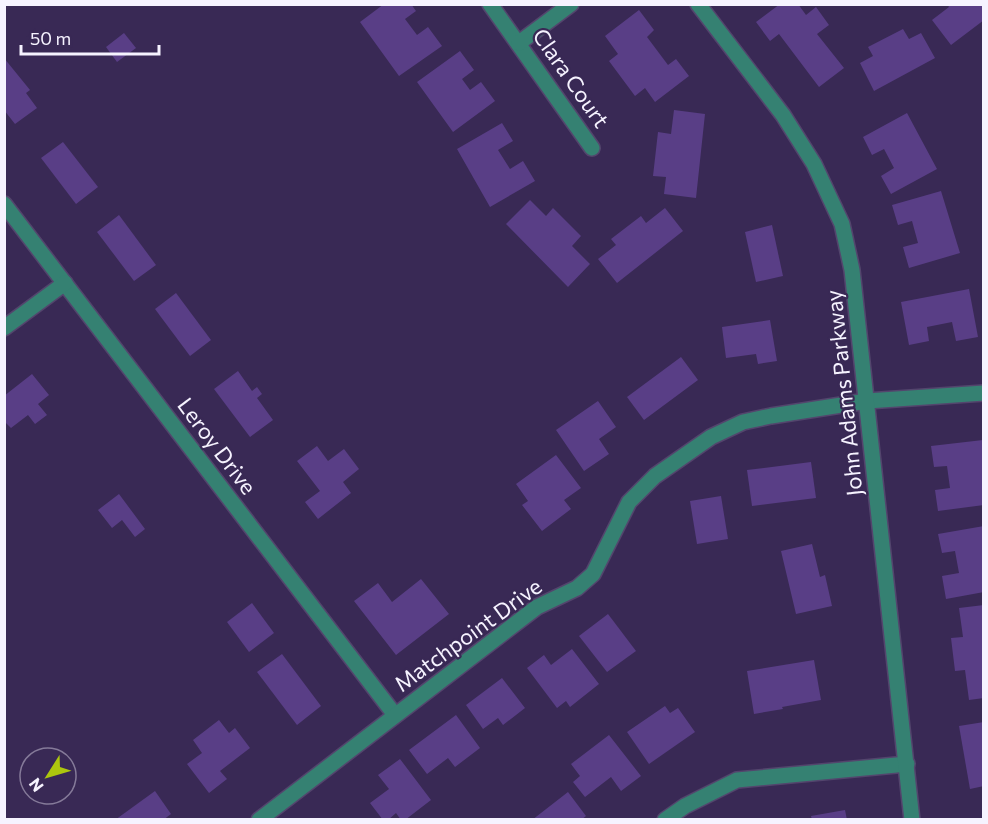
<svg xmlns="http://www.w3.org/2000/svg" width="988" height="824" viewBox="0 0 988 824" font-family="Commissioner,sans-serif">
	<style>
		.building { fill: #593e86 }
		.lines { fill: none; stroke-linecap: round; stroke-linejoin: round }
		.minor-casing { stroke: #53456d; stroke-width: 18 }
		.tertiary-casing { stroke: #53456d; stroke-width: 18 }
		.minor { stroke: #358172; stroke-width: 15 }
		.tertiary { stroke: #358172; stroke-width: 15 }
		.labels { text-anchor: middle; stroke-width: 4.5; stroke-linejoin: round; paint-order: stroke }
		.street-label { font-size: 22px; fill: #f6f3ff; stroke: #392955 }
	</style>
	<rect width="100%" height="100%" fill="#392955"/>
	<!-- building -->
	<g class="building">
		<path d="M384,4H411L416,11L405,19L417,35L428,27L442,46L399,76L360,22Z"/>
		<path d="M780,4H798L806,15L816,7L829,25L817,34L844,68L819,87L779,34L770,41L756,22Z"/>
		<path d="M947,4H984V20L951,45L932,20L949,7Z"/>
		<path d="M639,10L654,30L647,37L668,65L676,59L689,76L655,102L645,88L635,96L609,61L618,54L605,36Z"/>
		<path d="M903,29L909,39L921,33L935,58L874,91L860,63L873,56L868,47Z"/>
		<path d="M124,33L136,48L117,62L106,47Z"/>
		<path d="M460,51L474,70L462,79L470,90L481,82L495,101L453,132L417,82Z"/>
		<path d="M4,58L30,90L26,93L37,108L15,124L4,110Z"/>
		<path d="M674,110L705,114L696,198L664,194L666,177L653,176L658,132L671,134Z"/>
		<path d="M907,113L937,169L891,194L881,176L894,168L884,149L872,155L863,137Z"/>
		<path d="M502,123L513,141L498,150L510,169L523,161L535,181L490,207L457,149Z"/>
		<path d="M63,142L98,187L76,204L41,158Z"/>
		<path d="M941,191L960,253L909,268L903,247L918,243L912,221L898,225L892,205Z"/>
		<path d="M530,200L546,216L553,208L581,236L572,246L590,264L568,287L506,224Z"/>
		<path d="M665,208L683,231L617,283L598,259L616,245L611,239L641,216L646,223Z"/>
		<path d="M119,215L156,265L134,281L97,232Z"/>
		<path d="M772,225L783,276L756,282L745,232Z"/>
		<path d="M969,289L978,337L956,341L952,322L927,327L929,341L909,345L901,302Z"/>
		<path d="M176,293L211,340L190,356L155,309Z"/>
		<path d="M770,320L777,361L758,364L756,354L726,358L722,327Z"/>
		<path d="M681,357L698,380L644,420L627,397Z"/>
		<path d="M238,371L252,391L257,387L262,394L257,398L273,420L250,437L214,389Z"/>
		<path d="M32,374L49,395L38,404L47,415L35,424L28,415L11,428L4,421V396Z"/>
		<path d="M598,401L616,427L599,439L609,454L584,471L556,430Z"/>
		<path d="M983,440L984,505L938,511L935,490L950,488L947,466L934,467L931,446Z"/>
		<path d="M317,446L328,461L344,449L359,469L343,482L351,493L318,519L305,502L320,491L297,461Z"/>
		<path d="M556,455L581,488L564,500L571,509L542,531L522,505L528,501L516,484Z"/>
		<path d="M811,462L816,498L752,506L747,470Z"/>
		<path d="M119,494L145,529L135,537L122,520L112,528L98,510Z"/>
		<path d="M721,496L728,539L697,544L690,501Z"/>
		<path d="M984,526V592L946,599L942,576L959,573L955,551L942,553L938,534Z"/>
		<path d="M812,544L820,577L825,575L832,606L796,614L781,551Z"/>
		<path d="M421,579L449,614L396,655L354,601L378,583L392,602Z"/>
		<path d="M252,603L274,633L249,652L227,622Z"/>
		<path d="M984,605V698L969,700L965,670L955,671L951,638L963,637L959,608Z"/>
		<path d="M608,614L636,651L607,672L579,636Z"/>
		<path d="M572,649L599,684L570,707L566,701L557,708L527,668L544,655L551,665Z"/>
		<path d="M282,654L321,706L297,725L257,672Z"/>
		<path d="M814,660L821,700L782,707L783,709L754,714L747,671Z"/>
		<path d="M502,678L525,708L503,725L498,718L483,729L466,705Z"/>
		<path d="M665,706L670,713L678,708L695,732L649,764L627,732Z"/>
		<path d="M456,715L480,748L455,767L448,758L427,774L409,750Z"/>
		<path d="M219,720L229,733L235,728L250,748L220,771L227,779L209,793L187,764L202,753L193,740Z"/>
		<path d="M984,722V786L970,789L959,726Z"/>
		<path d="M609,735L641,776L621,791L611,777L585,797L573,782L580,776L571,764Z"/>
		<path d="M400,759L431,800L405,820H401L396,813L388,820H383L370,803L389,789L378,775Z"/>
		<path d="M155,791L171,814L163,820H115Z"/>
		<path d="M568,792L586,816L581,820H532Z"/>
		<path d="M845,810L847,820H812L811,816Z"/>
	</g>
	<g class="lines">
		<defs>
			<g id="minor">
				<path d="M490,4L592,148"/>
				<path d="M519,43L571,4"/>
				<path d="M4,204L395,715"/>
				<path d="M4,328L65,283"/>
				<path d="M259,820L537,607L577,588L593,574L629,502L655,476L711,437L743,422L771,416L867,401L984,393"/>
				<path d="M665,820L685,806L737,780L907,764"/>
			</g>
			<path id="tertiary" d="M698,4L783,115L814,164L842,224L852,270L912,820"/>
		</defs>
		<!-- minor casing -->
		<use href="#minor" class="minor-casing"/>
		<!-- tertiary casing -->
		<use href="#tertiary" class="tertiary-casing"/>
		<!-- minor -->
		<use href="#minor" class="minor"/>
		<!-- tertiary -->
		<use href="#tertiary" class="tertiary"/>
	</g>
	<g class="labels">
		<!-- street labels -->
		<g class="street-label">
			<text transform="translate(571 78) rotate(55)" y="8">Clara Court</text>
			<text transform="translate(844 393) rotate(-96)" y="8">John Adams Parkway</text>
			<text transform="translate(217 446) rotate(53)" y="8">Leroy Drive</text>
			<text transform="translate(468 635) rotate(-36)" y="8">Matchpoint Drive</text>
		</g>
	</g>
	<!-- border -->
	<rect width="988" height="824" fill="none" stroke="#f6f3ff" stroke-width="12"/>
	<!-- north arrow -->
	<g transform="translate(48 776) rotate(233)"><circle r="28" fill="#392955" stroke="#857a99" stroke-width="1.5"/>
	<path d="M0-4.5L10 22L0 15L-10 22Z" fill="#adc60e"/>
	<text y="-9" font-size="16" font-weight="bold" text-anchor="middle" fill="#f6f3ff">N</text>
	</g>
	<!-- scale -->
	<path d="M21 45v9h138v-9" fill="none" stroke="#f6f3ff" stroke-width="3"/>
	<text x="30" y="45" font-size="18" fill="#f6f3ff" stroke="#392955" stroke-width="4.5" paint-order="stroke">50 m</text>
</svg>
